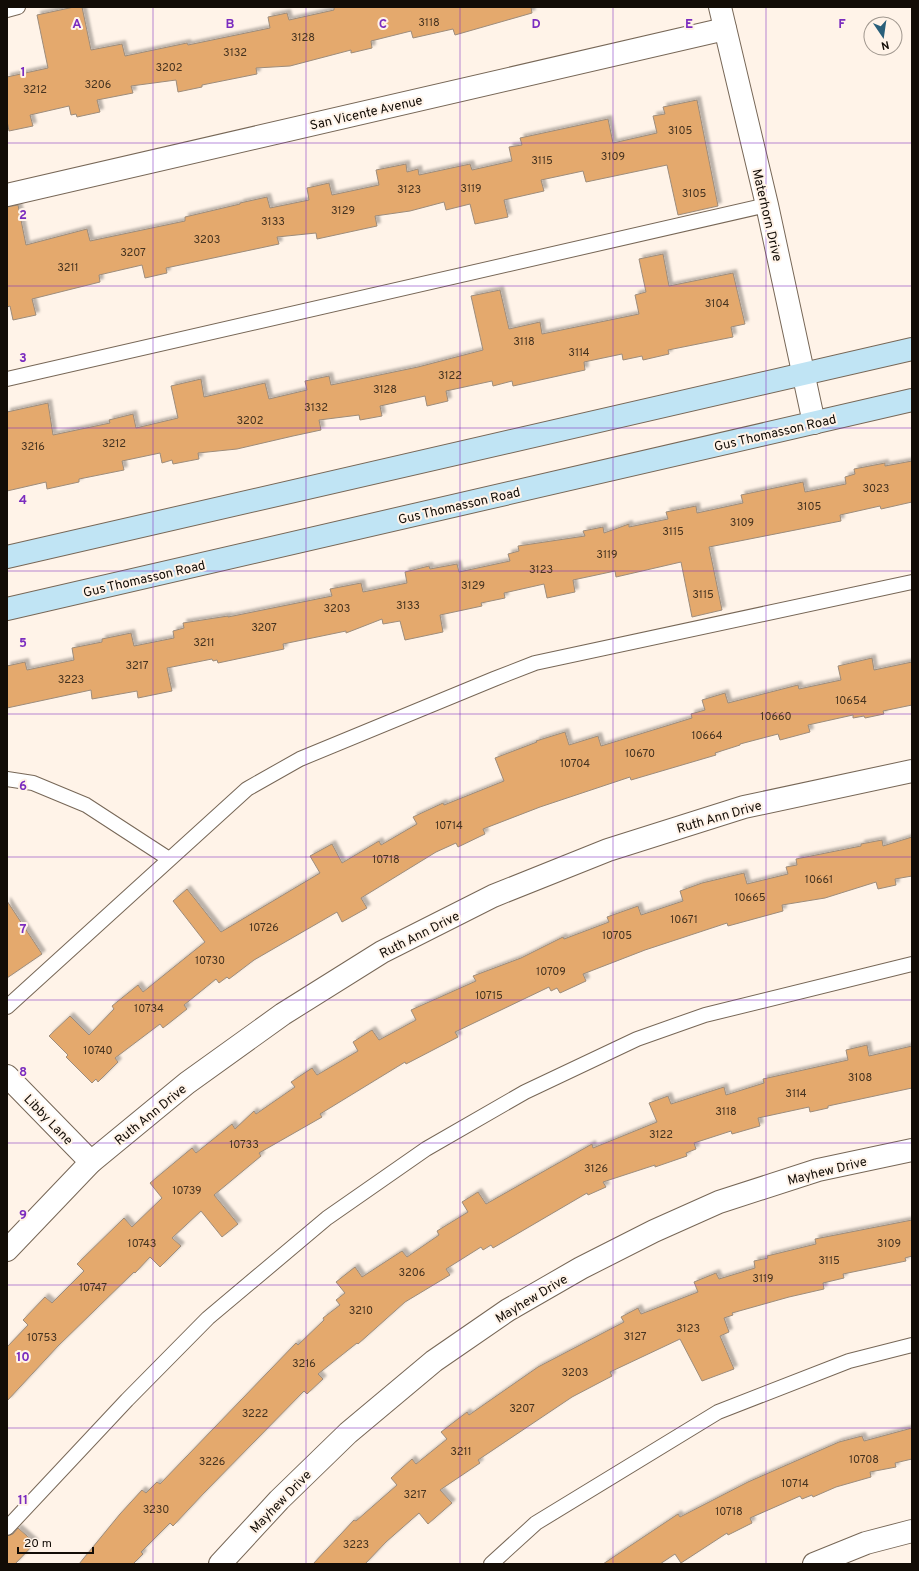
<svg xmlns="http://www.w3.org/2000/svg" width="919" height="1571" viewBox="0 0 919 1571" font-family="Overpass,sans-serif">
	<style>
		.building { fill: #e4a96d; stroke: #9d8c7b; filter: url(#shadow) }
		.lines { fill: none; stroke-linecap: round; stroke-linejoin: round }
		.service-casing { stroke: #776757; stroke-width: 16 }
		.minor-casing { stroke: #776757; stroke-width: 24 }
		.secondary-casing { stroke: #776757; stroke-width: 24 }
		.service { stroke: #fff; stroke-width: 14 }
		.minor { stroke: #fff; stroke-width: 22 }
		.secondary { stroke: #c0e4f4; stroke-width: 22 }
		.grid { fill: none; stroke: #7b2cbf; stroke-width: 1; stroke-opacity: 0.55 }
		.labels { text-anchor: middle; stroke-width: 4; stroke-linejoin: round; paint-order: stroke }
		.number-label { font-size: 11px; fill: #463320 }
		.street-label { font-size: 13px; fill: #120c06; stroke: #fff3e8 }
		.grid-label { font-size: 13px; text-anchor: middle; font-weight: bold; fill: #7b2cbf; stroke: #fff3e8; stroke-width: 4; stroke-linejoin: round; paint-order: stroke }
	</style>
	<defs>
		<filter id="shadow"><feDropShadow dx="3.5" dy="-3.5" stdDeviation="1" flood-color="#0004"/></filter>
	</defs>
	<rect width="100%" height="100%" fill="#fff3e8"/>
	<!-- building -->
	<g class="building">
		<path d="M74,7H82L91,50L122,44L125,56L187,43L188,45L270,28L268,17L287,13L289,20L334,10V7H531L532,13L455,35L453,29L413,38L411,31L371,41L372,48L351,53V50L290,66L256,68L257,74L202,85V87L178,92L176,80L131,86L133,93L97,100L100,112L77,117L76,114L71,115L69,106L30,115L33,126L9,131L7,121V77L48,68L37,15Z"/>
		<path d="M697,100L718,206L678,215L667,165L586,182L583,171L541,180L544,191L504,200L508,217L475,224L470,204L446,210L444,202L410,211L375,216L377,226L317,239L316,233L277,237L279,244L166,268L167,273L145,278L142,265L99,275L100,282L32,299L36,315L13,320L10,306L7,307V207L18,205L26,245L87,229L90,241L185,221V217L240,204V203L267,197L270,208L309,200L307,188L329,183L332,195L379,185L376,170L406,164L407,172L418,169L419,175L470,164L472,170L512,161L509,147L522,145L520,138L608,119L613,143L657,133L653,116L665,114L663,107Z"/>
		<path d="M663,254L669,286L733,273L745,324L731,327L733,337L668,350L669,354L643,360L642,356L623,360L622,354L584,362L585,370L513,386L512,381L493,386L492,381L446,391L448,401L427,406L425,396L380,406L382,416L360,420L359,415L319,420L321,430L293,436L237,449L198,453L199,459L173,464L172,460L162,463L160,453L122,461L124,470L79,479V482L47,489L46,482L7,491V412L48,403L53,435L110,423L109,420L133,414L136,428L178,418L171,386L201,379L204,397L265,383L269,399L307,390L305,381L329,376L331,385L418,367L483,350L471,296L500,290L509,329L540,322L542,334L639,314L635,295L646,292L639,259Z"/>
		<path d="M912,461V502L881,509L880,506L840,515L841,521L709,547L722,610L692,617L681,562L616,577L615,571L573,580L575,592L547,598L544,584L504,593L505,598L481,603L482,606L440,615L443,632L405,640L400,621L383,624L382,619L346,633V631L283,644L284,649L218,663L217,660L213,661L212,659L167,668L172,691L138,698L137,691L92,699L91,690L7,708V666L25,662L27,670L74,660L72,648L102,642V639L131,633L134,646L174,638L173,631L184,628L183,623L228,616V617L332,596L330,589L361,583L363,592L407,583L405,572L429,566L430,569L457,564L459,572L510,561L508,554L519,551L518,546L585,536L583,531L603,527L604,533L629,524V527L668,519L666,512L696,506L697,513L743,503L741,495L803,482L805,492L846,484L845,477L855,474L854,469L885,463V466Z"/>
		<path d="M872,658L874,670L912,662V705L883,711L884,714L865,718L864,716L853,718V715L808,725L810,732L780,740L778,734L740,744V745L715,753L716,755L631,780L630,777L540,807L483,829L485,834L458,847L456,843L436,852L361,898L367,908L342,922L337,912L254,960L229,979L227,977L219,983L216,979L184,1005L187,1009L163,1028L160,1024L115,1058L118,1062L98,1082L96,1079L92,1083L66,1057L68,1055L49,1036L70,1016L89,1035L114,1009L112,1006L138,985L143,992L205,942L173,901L187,889L221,932L320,873L310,856L332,844L342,863L379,841L381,845L417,824L413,817L443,803L444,805L504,781L495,758L537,742L536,741L565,732L569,745L598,736L601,746L692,718L691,714L705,710L702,700L725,693L728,703L798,685L799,689L841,680L838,666Z"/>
		<path d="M912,837V876L895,879L896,885L878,889L876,882L825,898L782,905L783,911L728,926L727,923L645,950L583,974L586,981L560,993L557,988L551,991L549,987L455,1032L458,1037L406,1064L405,1062L320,1114L322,1117L259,1153L261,1156L214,1195L238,1224L222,1237L201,1211L172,1238L181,1246L160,1267L150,1257L135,1273L134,1272L58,1346L7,1401V1347L28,1325L23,1320L45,1297L52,1303L84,1271L77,1264L124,1218L132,1227L162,1198L150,1183L192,1148L196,1153L232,1124L235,1129L254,1111L256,1114L295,1087L291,1082L312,1068L317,1075L358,1051L353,1042L372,1030L379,1040L416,1020L411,1010L476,981L473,976L521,958L563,937L564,939L609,922L607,917L638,906L641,915L683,901L680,891L702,883L744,873L747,884L788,874L786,867L797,865L796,859L861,846V844L882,840L883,846Z"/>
		<path d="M7,901L42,954L7,978Z"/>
		<path d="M867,1045L869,1056L912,1046V1088L828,1106V1108L810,1112L809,1107L758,1118L760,1126L732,1134L731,1131L694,1143L696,1149L686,1153L687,1156L655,1167V1165L603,1182L606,1187L588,1195L587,1193L493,1248L491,1245L483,1250L481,1247L446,1269L450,1275L405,1302L358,1344L357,1343L318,1374L323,1379L307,1394L304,1391L204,1493L173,1526L170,1523L141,1552L143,1554L133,1564H79L120,1514L142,1490L146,1493L157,1482L160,1484L296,1343L298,1345L324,1320L323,1318L340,1305L336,1300L345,1293L336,1282L355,1267L362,1277L402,1251L407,1257L439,1235L437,1231L468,1212L462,1202L478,1192L486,1204L592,1144L593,1148L657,1122L649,1103L668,1096L671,1104L724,1087L726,1095L764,1083L763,1079L848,1060L846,1050Z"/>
		<path d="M912,1220V1256L905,1258L906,1261L843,1274L844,1278L823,1283L824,1289L789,1297L732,1313L733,1315L724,1318L729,1332L720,1336L734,1369L702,1381L680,1339L610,1372L612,1376L572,1397L478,1460L480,1463L440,1490L452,1503L428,1524L419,1513L386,1542L365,1564H313L354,1520L356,1521L397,1485L391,1478L412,1459L416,1464L447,1439L441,1432L467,1412L469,1415L538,1367L624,1322L621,1317L638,1308L641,1314L698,1292L694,1282L716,1273L719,1279L755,1268L754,1261L768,1258L767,1256L816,1244L815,1239Z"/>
		<path d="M912,1428V1459L895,1463L896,1467L870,1472L871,1477L836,1487L813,1497L812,1495L802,1499L800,1496L750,1518L752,1523L728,1535L727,1533L681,1563L675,1554L660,1564H603L678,1514L680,1517L748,1482L839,1442L862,1436L864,1441Z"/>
		<path d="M18,1528L35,1543L15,1564H7V1536L13,1534Z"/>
	</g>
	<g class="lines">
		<defs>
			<g id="service">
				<path d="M7,10L18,7"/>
				<path d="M7,379L767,205"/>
				<path d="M7,779L33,783L86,805L169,859"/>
				<path d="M7,1007L247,789L300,759L494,679L535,663L912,582"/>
				<path d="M7,1528L127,1400L208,1318L327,1218L426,1149L525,1092L637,1039L705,1015L912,964"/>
				<path d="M491,1564L536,1523L718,1412L849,1361L912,1345"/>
			</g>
			<g id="minor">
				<path d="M720,7L767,205L814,423"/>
				<path d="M7,195L725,29"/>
				<path d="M7,1076L91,1162"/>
				<path d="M7,1250L91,1162L187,1083L283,1014L382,952L493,896L608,850L744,807L912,771"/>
				<path d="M220,1564L279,1500L348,1433L434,1361L508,1310L581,1268L654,1231L719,1202L818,1170L912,1150"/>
				<path d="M814,1564L866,1543L912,1531"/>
			</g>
			<g id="secondary">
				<path d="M7,557L912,349"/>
				<path d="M7,609L912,400"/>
			</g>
		</defs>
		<!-- service casing -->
		<use href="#service" class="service-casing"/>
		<!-- minor casing -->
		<use href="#minor" class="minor-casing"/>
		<!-- secondary casing -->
		<use href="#secondary" class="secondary-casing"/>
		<!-- service -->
		<use href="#service" class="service"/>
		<!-- minor -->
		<use href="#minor" class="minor"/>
		<!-- secondary -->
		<use href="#secondary" class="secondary"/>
	</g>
	<!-- grid -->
	<path class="grid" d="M153,7V1564M306,7V1564M460,7V1564M613,7V1564M766,7V1564M7,143H912M7,286H912M7,428H912M7,571H912M7,714H912M7,857H912M7,1000H912M7,1143H912M7,1285H912M7,1428H912"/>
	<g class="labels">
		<!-- number labels -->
		<g class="number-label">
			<text x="429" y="26">3118</text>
			<text x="303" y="41">3128</text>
			<text x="235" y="56">3132</text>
			<text x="169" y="71">3202</text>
			<text x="98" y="88">3206</text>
			<text x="35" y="93">3212</text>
			<text x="680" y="134">3105</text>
			<text x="613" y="160">3109</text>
			<text x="542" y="164">3115</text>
			<text x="471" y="192">3119</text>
			<text x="409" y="193">3123</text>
			<text x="694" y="197">3105</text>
			<text x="343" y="214">3129</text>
			<text x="273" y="225">3133</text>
			<text x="207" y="243">3203</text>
			<text x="133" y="256">3207</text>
			<text x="68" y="271">3211</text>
			<text x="717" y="307">3104</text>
			<text x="524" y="345">3118</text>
			<text x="579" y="356">3114</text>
			<text x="450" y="379">3122</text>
			<text x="385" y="393">3128</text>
			<text x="316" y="411">3132</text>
			<text x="250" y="424">3202</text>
			<text x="114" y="447">3212</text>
			<text x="33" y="450">3216</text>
			<text x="876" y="492">3023</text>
			<text x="809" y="510">3105</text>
			<text x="742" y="526">3109</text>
			<text x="673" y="535">3115</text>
			<text x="607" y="558">3119</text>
			<text x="541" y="573">3123</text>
			<text x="473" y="589">3129</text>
			<text x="703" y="598">3115</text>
			<text x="408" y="609">3133</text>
			<text x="337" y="612">3203</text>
			<text x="264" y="631">3207</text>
			<text x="204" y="646">3211</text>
			<text x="137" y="669">3217</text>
			<text x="71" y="683">3223</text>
			<text x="851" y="704">10654</text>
			<text x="776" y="720">10660</text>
			<text x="707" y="739">10664</text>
			<text x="640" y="757">10670</text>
			<text x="575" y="767">10704</text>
			<text x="449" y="829">10714</text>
			<text x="386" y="863">10718</text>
			<text x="819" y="883">10661</text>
			<text x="750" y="901">10665</text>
			<text x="684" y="923">10671</text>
			<text x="264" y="931">10726</text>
			<text x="617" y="939">10705</text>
			<text x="210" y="964">10730</text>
			<text x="551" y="975">10709</text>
			<text x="489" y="999">10715</text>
			<text x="149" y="1012">10734</text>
			<text x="98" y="1054">10740</text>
			<text x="860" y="1081">3108</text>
			<text x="796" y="1097">3114</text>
			<text x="726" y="1115">3118</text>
			<text x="661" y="1138">3122</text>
			<text x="244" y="1148">10733</text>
			<text x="596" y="1172">3126</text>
			<text x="187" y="1194">10739</text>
			<text x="142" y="1247">10743</text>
			<text x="889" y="1247">3109</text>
			<text x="829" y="1264">3115</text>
			<text x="412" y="1276">3206</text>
			<text x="763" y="1282">3119</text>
			<text x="93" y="1291">10747</text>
			<text x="361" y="1314">3210</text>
			<text x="688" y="1332">3123</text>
			<text x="635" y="1340">3127</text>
			<text x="42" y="1341">10753</text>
			<text x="304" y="1367">3216</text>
			<text x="575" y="1376">3203</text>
			<text x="522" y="1412">3207</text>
			<text x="255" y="1417">3222</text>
			<text x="461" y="1455">3211</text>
			<text x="864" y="1463">10708</text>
			<text x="212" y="1465">3226</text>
			<text x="795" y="1487">10714</text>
			<text x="415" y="1498">3217</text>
			<text x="156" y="1513">3230</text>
			<text x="729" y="1515">10718</text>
			<text x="356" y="1548">3223</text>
		</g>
		<!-- street labels -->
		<g class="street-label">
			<text transform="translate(366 112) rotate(-13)" y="5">San Vicente Avenue</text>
			<text transform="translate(768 215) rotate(77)" y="5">Materhorn Drive</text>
			<text transform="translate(775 432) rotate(-13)" y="5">Gus Thomasson Road</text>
			<text transform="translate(459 505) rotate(-13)" y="5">Gus Thomasson Road</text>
			<text transform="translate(144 578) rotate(-13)" y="5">Gus Thomasson Road</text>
			<text transform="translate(719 816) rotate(-16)" y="5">Ruth Ann Drive</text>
			<text transform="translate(419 934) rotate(-27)" y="5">Ruth Ann Drive</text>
			<text transform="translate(150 1114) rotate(-39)" y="5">Ruth Ann Drive</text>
			<text transform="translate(49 1119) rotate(46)" y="5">Libby Lane</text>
			<text transform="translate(827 1170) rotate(-14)" y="5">Mayhew Drive</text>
			<text transform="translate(531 1298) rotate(-31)" y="5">Mayhew Drive</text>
			<text transform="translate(280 1501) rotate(-46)" y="5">Mayhew Drive</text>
		</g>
	</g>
	<g class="grid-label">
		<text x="77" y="28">A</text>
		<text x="230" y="28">B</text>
		<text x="383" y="28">C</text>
		<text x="536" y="28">D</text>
		<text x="689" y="28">E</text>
		<text x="842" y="28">F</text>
		<text x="23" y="76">1</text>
		<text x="23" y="219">2</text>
		<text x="23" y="362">3</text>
		<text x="23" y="504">4</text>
		<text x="23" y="647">5</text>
		<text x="23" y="790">6</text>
		<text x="23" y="933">7</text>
		<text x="23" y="1076">8</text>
		<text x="23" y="1219">9</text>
		<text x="23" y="1361">10</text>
		<text x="23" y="1504">11</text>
	</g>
	<!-- border -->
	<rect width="919" height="1571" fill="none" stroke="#120c06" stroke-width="16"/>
	<!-- north arrow -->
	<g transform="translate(883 36) rotate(167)"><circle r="19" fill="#fff3e8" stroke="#a0978e"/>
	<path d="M0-3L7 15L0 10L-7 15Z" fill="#295f7a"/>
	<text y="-6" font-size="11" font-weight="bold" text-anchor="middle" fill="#120c06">N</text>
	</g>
	<!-- scale -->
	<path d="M18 1547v6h75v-6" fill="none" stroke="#120c06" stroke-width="2"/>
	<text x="24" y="1547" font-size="12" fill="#120c06" stroke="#fff3e8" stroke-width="3" paint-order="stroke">20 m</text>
</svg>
